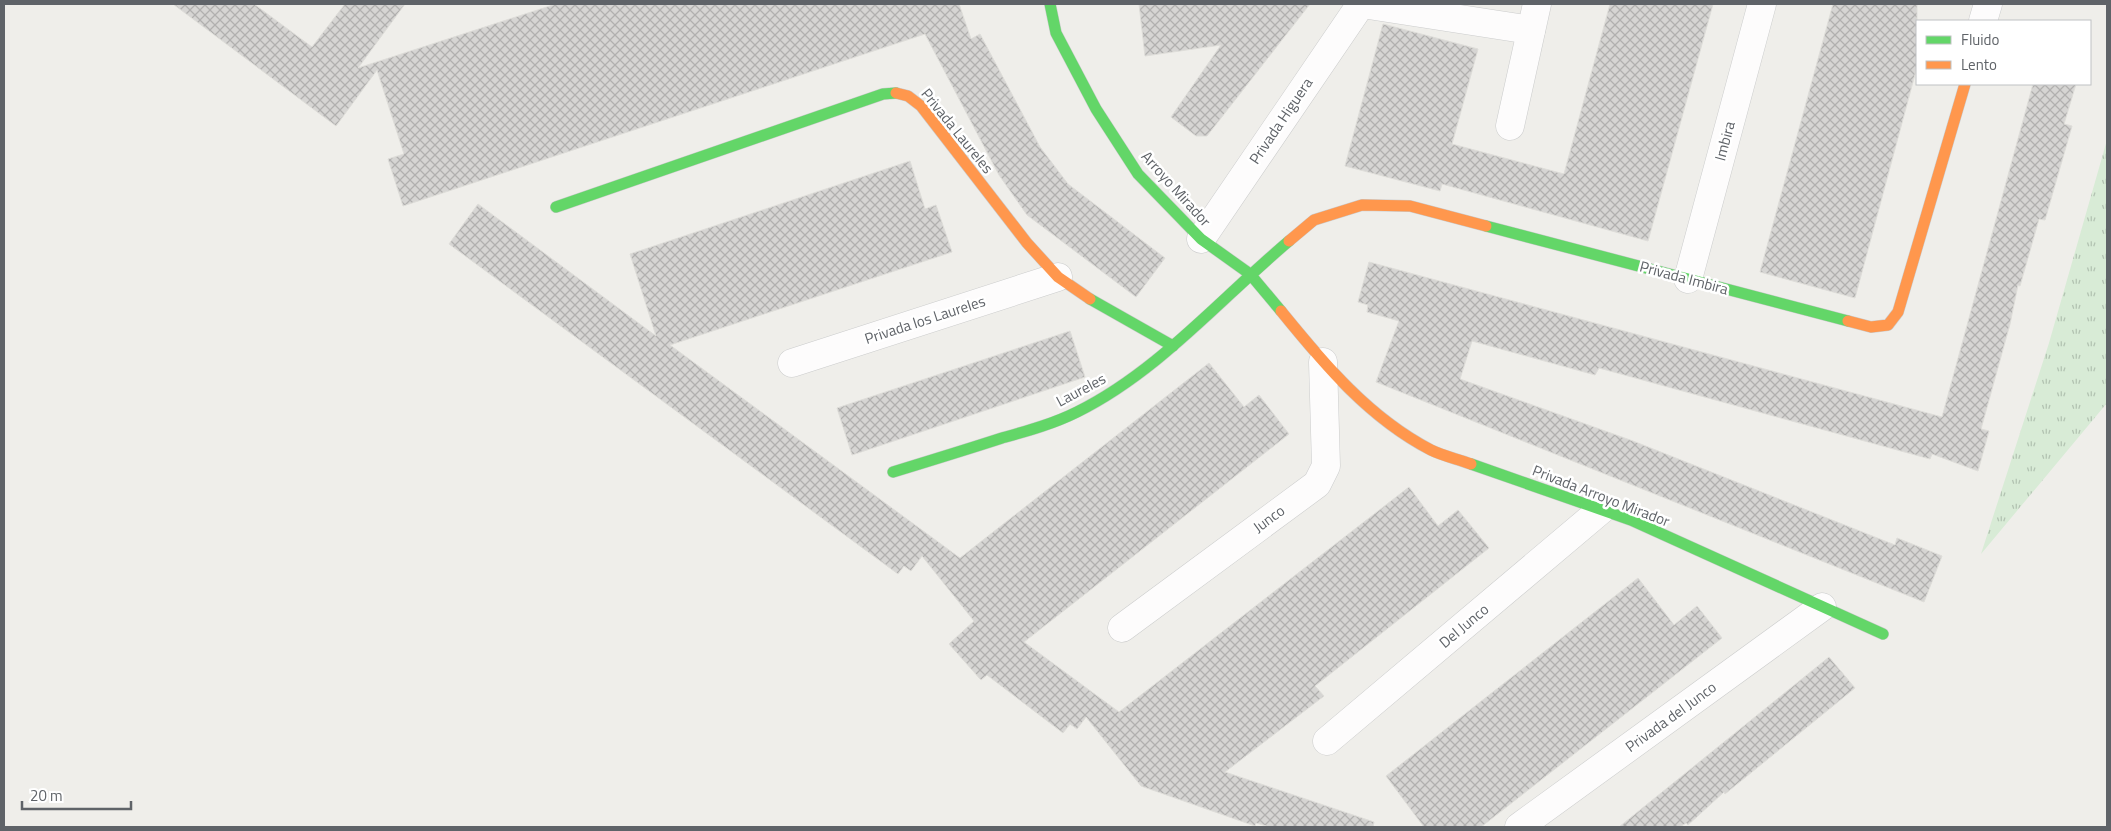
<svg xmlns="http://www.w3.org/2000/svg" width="2111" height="831" viewBox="0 0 2111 831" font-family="'Titillium Web',sans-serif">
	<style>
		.grass { fill: url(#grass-tufts) }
		.building { fill: url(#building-cross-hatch); stroke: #deddd9 }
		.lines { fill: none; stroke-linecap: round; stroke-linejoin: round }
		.street-casing { stroke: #cbcccc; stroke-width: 29 }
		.fast-casing { stroke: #cacacb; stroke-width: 12 }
		.slow-casing { stroke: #cacacb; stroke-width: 12 }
		.street { stroke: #fdfcfc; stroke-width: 28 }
		.fast { stroke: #63d668; stroke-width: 11 }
		.slow { stroke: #ff974d; stroke-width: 11 }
		.labels { text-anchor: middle; stroke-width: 5; stroke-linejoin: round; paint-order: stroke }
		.street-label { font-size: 15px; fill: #5f6368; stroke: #fff }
	</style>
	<defs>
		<pattern id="grass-tufts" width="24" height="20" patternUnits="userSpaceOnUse" patternTransform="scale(1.25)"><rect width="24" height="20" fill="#d8ebd6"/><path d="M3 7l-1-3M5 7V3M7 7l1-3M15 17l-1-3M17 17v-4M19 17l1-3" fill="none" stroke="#b2c2b1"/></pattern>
		<pattern id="building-cross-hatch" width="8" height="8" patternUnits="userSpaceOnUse" patternTransform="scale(1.25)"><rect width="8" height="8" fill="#d6d5d3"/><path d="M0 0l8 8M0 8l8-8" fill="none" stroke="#b1b0af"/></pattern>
	</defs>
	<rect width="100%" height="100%" fill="#efeeea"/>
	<!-- grass -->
	<path class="grass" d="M2107,140V403L1981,554L2049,343Z"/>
	<!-- building -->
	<g class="building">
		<path d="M173,4H254L312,47L345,4H405L358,68L556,4H959L971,39L980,34L1040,147L1068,184L1165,258L1136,297L1027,215L999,175L925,34L403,206L388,159L404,154L377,70L336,126Z"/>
		<path d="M1139,4H1310L1207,136H1196L1171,117L1221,45L1145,56Z"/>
		<path d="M1610,4H1713L1648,241L1442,184L1440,191L1345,166L1383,24L1478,49L1452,144L1564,174Z"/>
		<path d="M1833,4H1917V67L1855,298L1760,272Z"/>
		<path d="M2033,84H2076L2064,124L2072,126L2045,220L2039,219L2020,286L2018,285L2010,324L1981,429L1989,431L1978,471L1932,454L1930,459L1599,368L1595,375L1472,341L1460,379L1633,441L1895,545L1897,538L1942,556L1924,602L1376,382L1399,321L1367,312L1368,305L1358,302L1369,262L1942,417Z"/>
		<path d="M910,161L925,209L936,205L952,252L670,345L960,558L1209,363L1244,407L1259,395L1289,434L1024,642L1119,712L1409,487L1438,526L1458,510L1489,548L1315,686L1324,696L1225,772L1374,822L1373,827H1270L1256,823L1255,826L1141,786L1086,717L1077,729L1070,724L1063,733L987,675L981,680L949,644L974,621L922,556L911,571L904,566L898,574L449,244L478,204L656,336L630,254Z"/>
		<path d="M1070,331L1085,377L852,455L837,408Z"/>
		<path d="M1638,578L1674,625L1697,606L1722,638L1481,827H1424L1386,776Z"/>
		<path d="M1829,657L1855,688L1725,794L1724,792L1688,825L1686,823L1680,827H1619Z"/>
	</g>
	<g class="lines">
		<defs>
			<g id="street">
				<path d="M1362,4L1531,30"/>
				<path d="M1983,21L1988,4"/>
				<path d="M1510,126L1537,4"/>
				<path d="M1201,239L1361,4"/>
				<path d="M1688,279L1762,4"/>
				<path d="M792,363L1058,277"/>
				<path d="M1122,628L1317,484L1326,466L1323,362"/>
				<path d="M1327,741L1601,510"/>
				<path d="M1519,827L1822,607"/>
			</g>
			<g id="fast">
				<path d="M1050,4L1056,33L1096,109L1138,174L1201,239L1250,274L1281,311"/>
				<path d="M556,207L883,94L896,93"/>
				<path d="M1486,226L1848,321"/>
				<path d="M1090,299L1173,346"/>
				<path d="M1471,464L1631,520L1883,634"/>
				<path d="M893,472C929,461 965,450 1002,438C1027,431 1053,424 1077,412C1158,372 1220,299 1289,241"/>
			</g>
			<g id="slow">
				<path d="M896,93L908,96L921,106L1027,243L1058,277L1090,299"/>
				<path d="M1289,241L1314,220L1362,205L1410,206L1486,226"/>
				<path d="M1281,311C1324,364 1369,418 1431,450C1443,456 1458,459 1471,464"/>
				<path d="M1848,321L1871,327L1888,325L1898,312L1965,84"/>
			</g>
		</defs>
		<!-- street casing -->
		<use href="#street" class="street-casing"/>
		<!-- fast casing -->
		<use href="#fast" class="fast-casing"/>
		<!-- slow casing -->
		<use href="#slow" class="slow-casing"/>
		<!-- street -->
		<use href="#street" class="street"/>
		<!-- fast -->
		<use href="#fast" class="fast"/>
		<!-- slow -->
		<use href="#slow" class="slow"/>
	</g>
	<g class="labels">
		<!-- street labels -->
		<g class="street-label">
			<text transform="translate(1281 121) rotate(-56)" y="5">Privada Higuera</text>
			<text transform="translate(957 131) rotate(51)" y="5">Privada Laureles</text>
			<text transform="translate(1725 141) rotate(-75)" y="5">Imbira</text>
			<text transform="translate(1176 189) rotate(48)" y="5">Arroyo Mirador</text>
			<text transform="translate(1684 278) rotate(15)" y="5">Privada Imbira</text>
			<text transform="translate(925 320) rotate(-18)" y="5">Privada los Laureles</text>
			<text transform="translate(1081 390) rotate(-28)" y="5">Laureles</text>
			<text transform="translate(1601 496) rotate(21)" y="5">Privada Arroyo Mirador</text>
			<text transform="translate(1269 519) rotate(-36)" y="5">Junco</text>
			<text transform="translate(1464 626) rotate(-40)" y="5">Del Junco</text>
			<text transform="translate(1671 717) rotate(-36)" y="5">Privada del Junco</text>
		</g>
	</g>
	<!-- border -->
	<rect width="2111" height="831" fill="none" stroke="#5f6368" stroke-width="10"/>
	<!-- legend -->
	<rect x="1916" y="20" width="175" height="65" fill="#ffffff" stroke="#bfc1c3"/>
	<rect x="1926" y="36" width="25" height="8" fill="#63d668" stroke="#bfc1c3"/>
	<text x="1961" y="45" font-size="15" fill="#5f6368">Fluido</text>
	<rect x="1926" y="61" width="25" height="8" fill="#ff974d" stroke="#bfc1c3"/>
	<text x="1961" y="70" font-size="15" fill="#5f6368">Lento</text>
	<!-- scale -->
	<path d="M22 801v8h109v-8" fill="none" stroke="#5f6368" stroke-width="2.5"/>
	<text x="30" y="801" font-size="15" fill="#5f6368" stroke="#ffffff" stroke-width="4" paint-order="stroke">20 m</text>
</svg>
